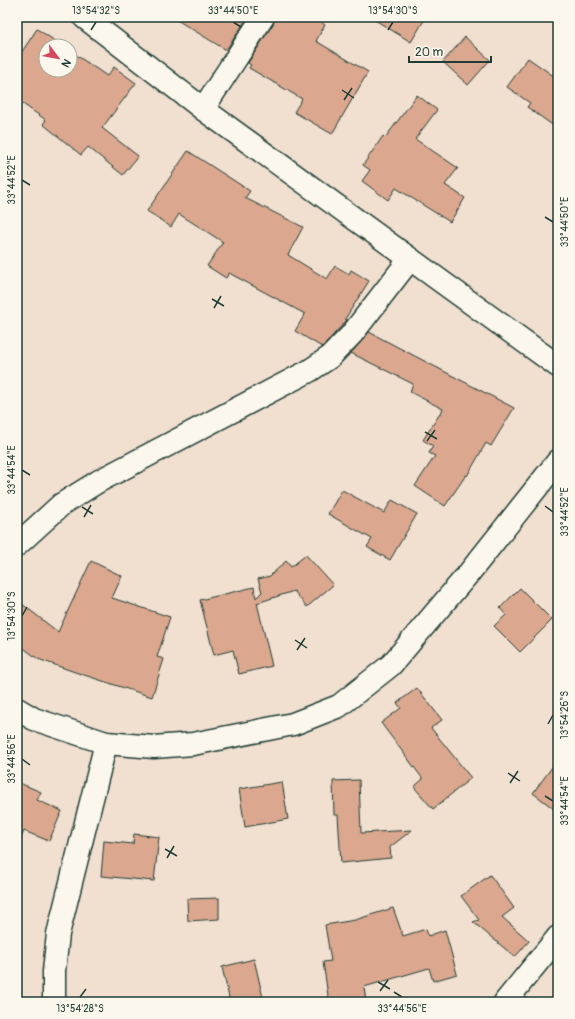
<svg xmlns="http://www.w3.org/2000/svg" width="575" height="1019" viewBox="0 0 575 1019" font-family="Pangolin,sans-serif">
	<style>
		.building { fill: #dba78e; stroke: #1f3d34 }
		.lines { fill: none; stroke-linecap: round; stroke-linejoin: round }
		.minor-casing { stroke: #1f3d34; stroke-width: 25 }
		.minor { stroke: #fbf7ec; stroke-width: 22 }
		.ticks { fill: none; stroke: #1f3d34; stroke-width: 1.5 }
		.neatline { fill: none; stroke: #1f3d34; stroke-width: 1.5 }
		.ticks-label { font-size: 10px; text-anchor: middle; fill: #1f3d34 }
	</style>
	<rect width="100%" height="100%" fill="#f1dfd0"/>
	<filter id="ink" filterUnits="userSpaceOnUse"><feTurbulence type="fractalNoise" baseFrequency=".025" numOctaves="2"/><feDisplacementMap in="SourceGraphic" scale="8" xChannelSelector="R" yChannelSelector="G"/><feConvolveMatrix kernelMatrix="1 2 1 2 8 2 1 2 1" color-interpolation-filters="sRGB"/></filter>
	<g filter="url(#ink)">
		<!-- building -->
		<g class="building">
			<path d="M172,17H248L226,50Z"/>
			<path d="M275,17H315L325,25L316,41L368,72L332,134L294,112L302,99L249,68L251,65L248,63L273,24Z"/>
			<path d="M370,17H426L411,42Z"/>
			<path d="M37,29L63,46H46V70H70V51L107,76L114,67L136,83L102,128L138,156L123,175L88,147L81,155L43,124L46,120L17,100V59Z"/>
			<path d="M465,37L490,60L468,85L443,62Z"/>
			<path d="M528,58L558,79V129L527,107L530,103L507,87Z"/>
			<path d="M417,95L437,110L415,139L458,168L445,185L465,198L450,222L396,188L388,200L362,181L370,170L363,165L383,136L385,138Z"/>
			<path d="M188,151L250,191L245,198L303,227L288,255L327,279L335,266L349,274L351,270L369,281L345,319L347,320L322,347L295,331L305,314L229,273L226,278L207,266L223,242L179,214L171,227L147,211Z"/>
			<path d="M369,332L514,408L491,446L486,443L467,476L466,475L445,506L415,486L435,456L429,453L433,446L423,440L443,409L410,392L413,384L351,353Z"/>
			<path d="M342,490L384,513L392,500L417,514L390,560L367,547L372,539L328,514Z"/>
			<path d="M306,555L333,585L307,607L294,591L257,603L272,666L239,674L233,650L214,655L200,600L254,587L256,598L262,592L258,579L270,576L286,561L291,567Z"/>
			<path d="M91,561L122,576L112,598L170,617L157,657L164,659L152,697L75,672L38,659L17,643V600L58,632Z"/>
			<path d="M520,588L552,620L520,652L494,626L506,615L500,608Z"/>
			<path d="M417,688L442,720L431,728L471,778L433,809L414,787L423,779L381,723L401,708L397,703Z"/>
			<path d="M558,759V812L533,793Z"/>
			<path d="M359,780L361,833L412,830L390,847L391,858L341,863L338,815H334L333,781Z"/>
			<path d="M17,782L41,792L37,800L62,811L49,841L24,831L17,848Z"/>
			<path d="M282,782L288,819L245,827L239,789Z"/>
			<path d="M134,834L159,837L154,881L101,876L104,841L133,844Z"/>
			<path d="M490,875L514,908L502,917L529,941L515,957L473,922L479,920L461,896Z"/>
			<path d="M219,898V919L188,921L187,899Z"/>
			<path d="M393,908L403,936L426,929L428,936L445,930L457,974L433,981L429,968L364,987L366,1002H329L323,962L331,961L325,925L355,920Z"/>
			<path d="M254,959L264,1002H230L222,967Z"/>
		</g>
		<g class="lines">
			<defs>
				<g id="minor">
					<path d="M84,17L203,109L558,366"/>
					<path d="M203,109L263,17"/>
					<path d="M17,545L62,504L99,481L309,371L330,357L352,334L410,259"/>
					<path d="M17,709L34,719L106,743L154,747L193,744L293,724L339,706L391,665L469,573L558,461"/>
					<path d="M54,1002V971L58,934L106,743"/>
					<path d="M505,1002L558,937"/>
				</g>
			</defs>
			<!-- minor casing -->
			<use href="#minor" class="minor-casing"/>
			<!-- minor -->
			<use href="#minor" class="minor"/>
		</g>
	</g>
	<!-- ticks -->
	<path class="ticks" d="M233,22L241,27M91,30L96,22M388,30L393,22M342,90L354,98M344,100L352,88M22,180L30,185M545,217L553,222M212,299L224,306M214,308L221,296M425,432L437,439M427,441L435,430M22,470L30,475M545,506L553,512M82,507L93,514M84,517L91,505M22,616L27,607M295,640L307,648M297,650L305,638M548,724L553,715M22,759L30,765M508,773L520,781M510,783L518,771M545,796L553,801M165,849L177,856M167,858L174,846M378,982L390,989M380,991L388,980M394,992L402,997M80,997L86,989"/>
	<!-- margin -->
	<rect width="575" height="1019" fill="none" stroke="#fbf7ec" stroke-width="44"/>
	<!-- north arrow -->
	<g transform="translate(58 58) rotate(122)"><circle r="19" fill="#fbf7ec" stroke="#a3ada2"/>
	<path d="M0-3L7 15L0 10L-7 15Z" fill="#d1495b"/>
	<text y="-6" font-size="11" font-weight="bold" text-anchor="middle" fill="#1f3d34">N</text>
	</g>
	<!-- scale -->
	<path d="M409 56v6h82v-6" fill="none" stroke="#1f3d34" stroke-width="2"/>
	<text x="415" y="56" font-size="12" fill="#1f3d34" stroke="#fbf7ec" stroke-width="3" paint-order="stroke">20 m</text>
	<rect x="22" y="22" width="531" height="975" class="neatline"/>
	<g class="ticks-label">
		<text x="96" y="14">13°54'32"S</text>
		<text x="233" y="14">33°44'50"E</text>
		<text x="393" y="14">13°54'30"S</text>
		<text transform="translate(11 180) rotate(-90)" y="4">33°44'52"E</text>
		<text transform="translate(564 222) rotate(-90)" y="4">33°44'50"E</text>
		<text transform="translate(11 470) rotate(-90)" y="4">33°44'54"E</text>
		<text transform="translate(564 512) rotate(-90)" y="4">33°44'52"E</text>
		<text transform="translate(11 616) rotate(-90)" y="4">13°54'30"S</text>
		<text transform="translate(564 715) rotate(-90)" y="4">13°54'26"S</text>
		<text transform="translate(11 759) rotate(-90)" y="4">33°44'56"E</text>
		<text transform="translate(564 801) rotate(-90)" y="4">33°44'54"E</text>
		<text x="80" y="1012">13°54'28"S</text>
		<text x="402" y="1012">33°44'56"E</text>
	</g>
</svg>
